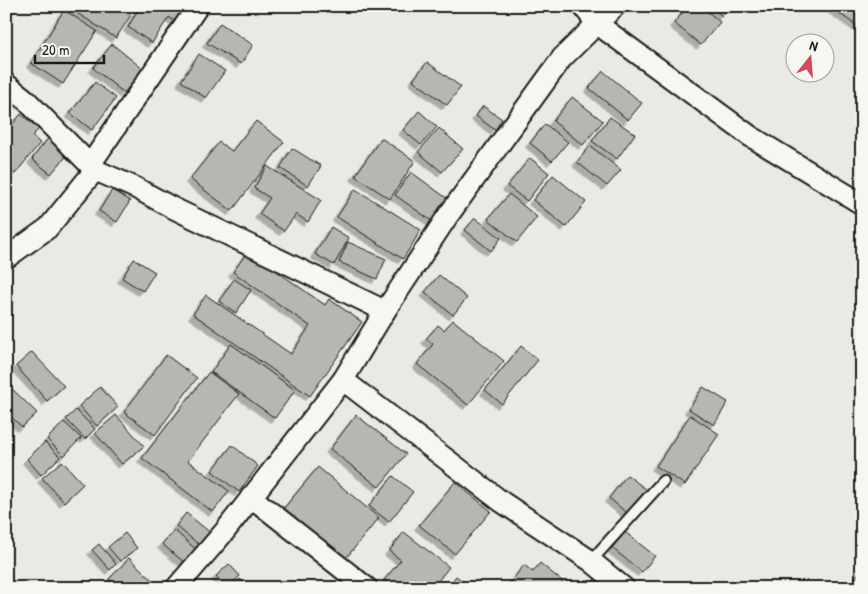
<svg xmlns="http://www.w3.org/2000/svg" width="868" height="594" viewBox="0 0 868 594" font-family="'Patrick Hand',sans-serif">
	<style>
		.building { fill: #b6b6b3; stroke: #1c1c1c; filter: url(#shadow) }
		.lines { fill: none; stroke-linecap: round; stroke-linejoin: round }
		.lane-casing { stroke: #1c1c1c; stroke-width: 14 }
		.street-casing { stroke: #1c1c1c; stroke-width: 24 }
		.lane { stroke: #f6f6f2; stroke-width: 10 }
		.street { stroke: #f6f6f2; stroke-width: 20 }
	</style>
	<defs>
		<filter id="shadow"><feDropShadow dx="-4.5" dy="4.5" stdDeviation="0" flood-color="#0004"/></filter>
	</defs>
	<rect width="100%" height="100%" fill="#e9e9e5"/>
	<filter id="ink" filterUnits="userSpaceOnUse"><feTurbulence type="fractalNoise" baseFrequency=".02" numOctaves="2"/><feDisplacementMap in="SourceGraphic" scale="10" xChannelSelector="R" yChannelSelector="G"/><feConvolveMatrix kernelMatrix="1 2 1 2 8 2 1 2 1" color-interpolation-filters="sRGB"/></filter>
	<g filter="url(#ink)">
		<!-- building -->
		<g class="building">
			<path d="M66,6H117L131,15L116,38Z"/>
			<path d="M140,6H187L176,22L169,17L152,43L128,27Z"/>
			<path d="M688,6H701L720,22L701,45L674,23Z"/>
			<path d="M711,6H732L722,16Z"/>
			<path d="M829,6H862V25L860,28Z"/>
			<path d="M64,10L97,31L63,84L31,63Z"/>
			<path d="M220,23L253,45L241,64L207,43Z"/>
			<path d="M112,44L143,69L124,93L93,68Z"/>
			<path d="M199,54L225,71L206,98L181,81Z"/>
			<path d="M427,62L461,87L447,105L413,80Z"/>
			<path d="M603,71L642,103L628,120L589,88Z"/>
			<path d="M95,82L116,98L92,130L70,113Z"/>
			<path d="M572,97L603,121L583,145L553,121Z"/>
			<path d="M483,106L502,119L495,130L476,116Z"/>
			<path d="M419,111L437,127L421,145L403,130Z"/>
			<path d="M21,114L39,129L32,136L40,143L15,174L6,168V132Z"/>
			<path d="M610,117L635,134L617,159L592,141Z"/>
			<path d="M256,121L284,142L232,211L190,179L219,142L232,151Z"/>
			<path d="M545,124L568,142L552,161L530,143Z"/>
			<path d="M439,128L463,149L442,172L418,152Z"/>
			<path d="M49,137L69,153L51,174L32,159Z"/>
			<path d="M381,138L415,161L390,199L355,176Z"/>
			<path d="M590,146L621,170L607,186L577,162Z"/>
			<path d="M292,148L321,166L308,186L280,168Z"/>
			<path d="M530,158L549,173L527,201L507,186Z"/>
			<path d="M267,166L321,200L308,222L296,214L284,231L259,214L270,198L254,188Z"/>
			<path d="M411,172L452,202L436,224L395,195Z"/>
			<path d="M553,175L586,202L566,227L533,200Z"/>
			<path d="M355,189L421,230L403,259L337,217Z"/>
			<path d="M112,190L130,201L117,222L99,211Z"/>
			<path d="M509,194L537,217L517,242L488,219Z"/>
			<path d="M475,218L501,238L491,251L465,230Z"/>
			<path d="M331,227L349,238L334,265L315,254Z"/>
			<path d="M348,242L386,259L377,279L339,262Z"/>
			<path d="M248,251L325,305L329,299L362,322L310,396L193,314L206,295L291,354L310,326L233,272Z"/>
			<path d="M134,259L155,272L143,291L122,278Z"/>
			<path d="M439,275L467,298L453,315L425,292Z"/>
			<path d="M234,279L251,290L236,313L219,301Z"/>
			<path d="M453,320L504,361L468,405L417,364L433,344L426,339L438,325L444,330Z"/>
			<path d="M231,344L295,390L275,418L211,372Z"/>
			<path d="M521,346L538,360L502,404L485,390Z"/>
			<path d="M32,352L64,386L47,401L16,366Z"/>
			<path d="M166,355L197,378L155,435L124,412Z"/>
			<path d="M209,372L239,394L188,461L229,491L213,512L142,458Z"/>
			<path d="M6,383L37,413L22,427L6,412Z"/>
			<path d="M100,387L118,407L97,426L79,406Z"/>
			<path d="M703,387L728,402L714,425L689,409Z"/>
			<path d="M76,410L95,429L85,439L66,419Z"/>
			<path d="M116,415L144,446L122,464L95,433Z"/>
			<path d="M356,415L406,454L379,487L330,449Z"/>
			<path d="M690,415L719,434L685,485L656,466Z"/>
			<path d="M64,422L81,438L64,456L47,439Z"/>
			<path d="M45,442L60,457L41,475L27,459Z"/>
			<path d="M232,445L258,466L239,492L212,471Z"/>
			<path d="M62,461L83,484L64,502L42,478Z"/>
			<path d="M318,467L379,518L346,558L284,508Z"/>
			<path d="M627,475L647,490L628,514L609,498Z"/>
			<path d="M393,476L413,492L389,522L369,506Z"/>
			<path d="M455,482L491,511L455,554L419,525Z"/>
			<path d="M186,513L212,534L202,547L176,526Z"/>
			<path d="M174,530L201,554L190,567L162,544Z"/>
			<path d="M404,532L449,567L434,586L430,583L426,588H393L384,580L401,560L389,551Z"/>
			<path d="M625,532L655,556L642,572L612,548Z"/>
			<path d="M125,533L137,548L120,561L108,547Z"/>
			<path d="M99,544L116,564L110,570L92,550Z"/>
			<path d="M129,558L161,588H119L109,579Z"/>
			<path d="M540,563L563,582L559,588H506L524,565L533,572Z"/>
			<path d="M229,564L240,576L227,588L216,576Z"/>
			<path d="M862,567V588H861L853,583Z"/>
			<path d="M456,576L472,588H447Z"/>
			<path d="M240,579L247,588H230Z"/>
			<path d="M595,579L605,588H587Z"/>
		</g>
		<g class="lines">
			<defs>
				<path id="lane" d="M591,561L663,481"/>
				<g id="street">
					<path d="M583,6L596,23L750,136L862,204"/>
					<path d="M6,84L25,99L95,170L136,188L171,207L385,311"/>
					<path d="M90,165L198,6"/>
					<path d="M6,258L48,228L95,170"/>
					<path d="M343,380L502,502L591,561L624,588"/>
					<path d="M251,497L367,588"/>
					<path d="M176,588L225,531L343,380L385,311L447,217L562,58L615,6"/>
				</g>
			</defs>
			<!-- lane casing -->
			<use href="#lane" class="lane-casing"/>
			<!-- street casing -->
			<use href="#street" class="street-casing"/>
			<!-- lane -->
			<use href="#lane" class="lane"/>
			<!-- street -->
			<use href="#street" class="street"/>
		</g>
	</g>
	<!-- margin -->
	<rect width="868" height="594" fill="none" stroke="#f6f6f2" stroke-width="25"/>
	<rect x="12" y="12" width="843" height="569" fill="none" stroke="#1c1c1c" stroke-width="2" filter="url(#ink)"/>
	<!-- north arrow -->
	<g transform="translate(810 58) rotate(17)"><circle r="24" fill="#f6f6f2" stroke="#9f9f9c"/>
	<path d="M0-4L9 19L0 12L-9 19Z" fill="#d1495b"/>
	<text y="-8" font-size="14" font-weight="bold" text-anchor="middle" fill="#1c1c1c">N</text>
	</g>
	<!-- scale -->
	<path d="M35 55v8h69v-8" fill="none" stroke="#1c1c1c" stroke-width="2.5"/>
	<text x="42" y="55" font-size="15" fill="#1c1c1c" stroke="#f6f6f2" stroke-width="4" paint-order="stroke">20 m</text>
</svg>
